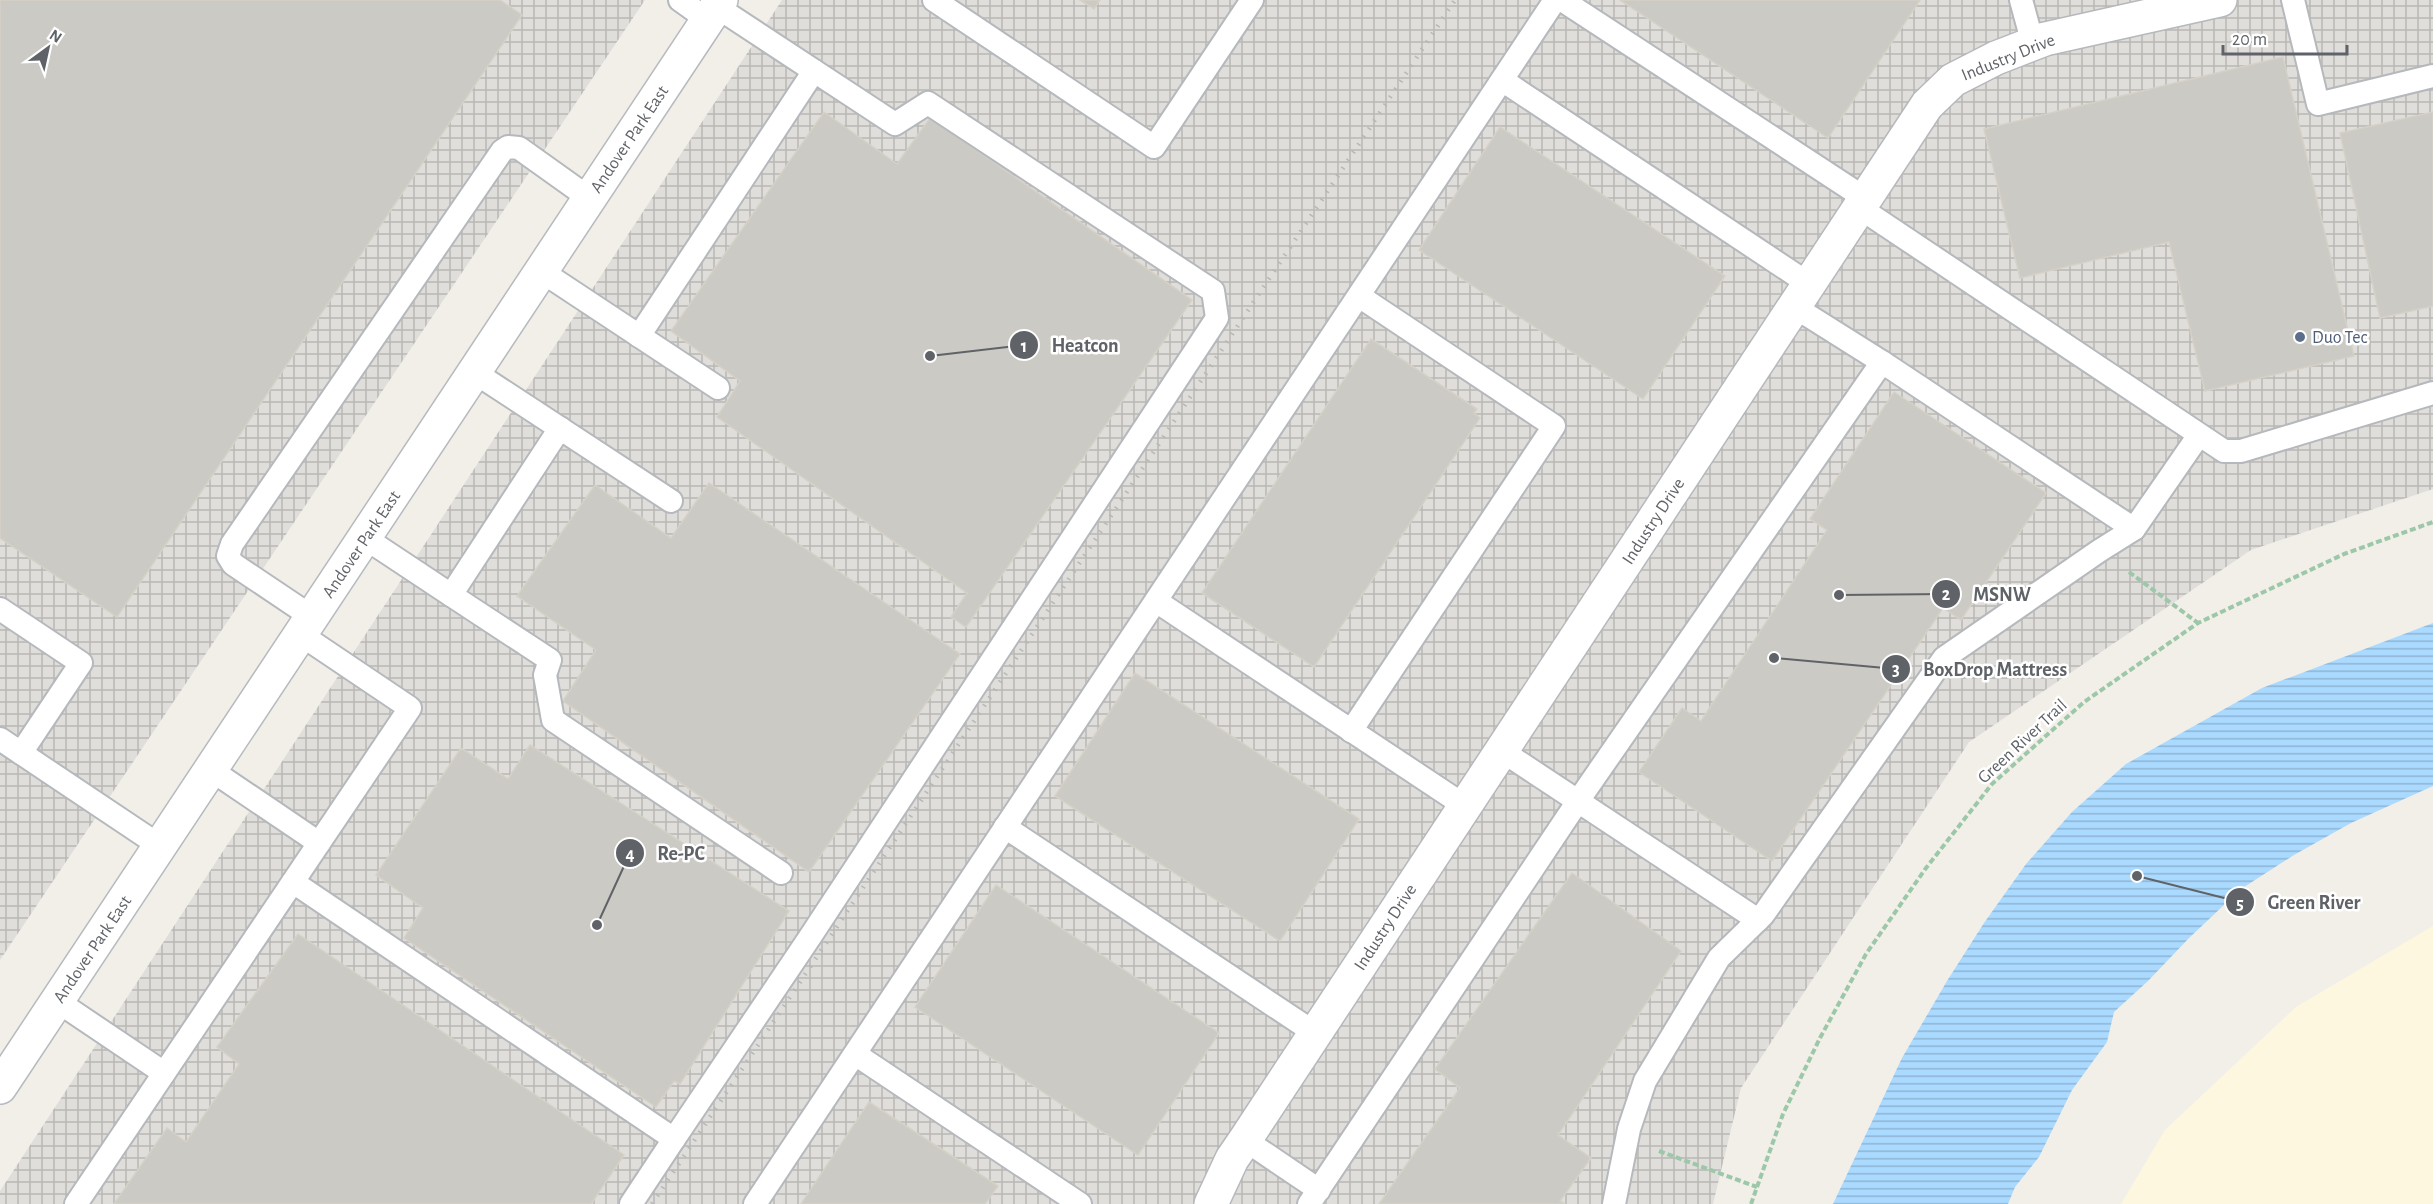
<svg xmlns="http://www.w3.org/2000/svg" width="2433" height="1204" viewBox="0 0 2433 1204" font-family="'Alegreya Sans',sans-serif">
	<style>
		.commercial { fill: #fef7e0 }
		.industrial { fill: url(#industrial-grid) }
		.water { fill: url(#water-rules) }
		.building { fill: #cccac5; stroke: #d6d1c6; stroke-width: 1.5 }
		.lines { fill: none; stroke-linecap: round; stroke-linejoin: round }
		.lane-casing { stroke: #b5b8bc; stroke-width: 26 }
		.street-casing { stroke: #b5b8bc; stroke-width: 36 }
		.secondary-casing { stroke: #b6babf; stroke-width: 36 }
		.path { stroke: #9cc7a9; stroke-width: 4; stroke-dasharray: 6 3; stroke-linecap: butt }
		.lane { stroke: #fff; stroke-width: 22 }
		.street { stroke: #fff; stroke-width: 33 }
		.secondary { stroke: #fff; stroke-width: 33 }
		.rail { stroke: #b6b7b8; stroke-width: 4.5; stroke-dasharray: 1.5 8; stroke-linecap: butt }
		.service-dot { fill: #5c6f8a; stroke: #fff; stroke-width: 2 }
		.labels { text-anchor: middle; stroke-width: 5; stroke-linejoin: round; paint-order: stroke }
		.street-label { font-size: 18px; fill: #5f6368; stroke: #fff }
		.service-label { font-size: 18px; fill: #4e5e75; stroke: #fff; text-anchor: start }
		.leader { fill: none; stroke: #5f6368; stroke-width: 2 }
		.callout-dot { fill: #5f6368; stroke: #fff; stroke-width: 2 }
		.mark-label { font-size: 18px; text-anchor: middle; font-weight: bold; fill: #fff }
		.callout-label { font-size: 20px; text-anchor: middle; font-weight: bold; fill: #5f6368; stroke: #fff; stroke-width: 5; stroke-linejoin: round; paint-order: stroke }
	</style>
	<defs>
		<pattern id="industrial-grid" width="8" height="8" patternUnits="userSpaceOnUse" patternTransform="scale(1.5)"><rect width="8" height="8" fill="#e0deda"/><path d="M0 4h8M4 0v8" fill="none" stroke="#b9b8b5"/></pattern>
		<pattern id="water-rules" width="6" height="5" patternUnits="userSpaceOnUse" patternTransform="scale(1.5)"><rect width="6" height="5" fill="#aadaff"/><path d="M0 2.5h6" fill="none" stroke="#8eb4d2"/></pattern>
	</defs>
	<rect width="100%" height="100%" fill="#f1efe8"/>
	<!-- commercial -->
	<path class="commercial" d="M2433,926V1204H2121L2165,1130L2296,1007Z"/>
	<!-- industrial -->
	<g class="industrial">
		<path d="M0,0H645L0,960Z"/>
		<path d="M782,0H2433V489L2251,550L1969,742L1741,1088L1713,1204H0V1191Z"/>
	</g>
	<!-- water -->
	<path class="water" d="M2433,623V786L2351,823L2294,855L2241,889L2189,938L2148,981L2114,1012L2107,1042L2072,1090L2039,1157L2015,1187L2008,1204H1833L1902,1058L1947,981L1984,923L2026,864L2072,812L2126,764L2262,688Z"/>
	<!-- building -->
	<g class="building">
		<path d="M0,0H500L522,15L117,617L0,538Z"/>
		<path d="M1080,0H1100L1094,9Z"/>
		<path d="M1620,0H1920L1828,138Z"/>
		<path d="M2283,57L2354,356L2205,391L2169,242L2020,278L1984,129Z"/>
		<path d="M824,112L897,164L930,118L1192,300L966,627L951,617L967,593L717,417L740,381L671,331Z"/>
		<path d="M2433,112V306L2380,318L2340,133Z"/>
		<path d="M1500,127L1725,276L1643,399L1419,250Z"/>
		<path d="M1371,339L1477,409L1474,413L1480,418L1314,667L1202,593Z"/>
		<path d="M1894,392L2046,493L1961,620L1943,608L1772,861L1639,772L1682,708L1701,721L1827,530L1810,519Z"/>
		<path d="M709,483L960,654L809,872L563,701L596,650L517,596L595,485L671,538Z"/>
		<path d="M1135,673L1359,819L1280,941L1055,796Z"/>
		<path d="M530,745L789,911L680,1084L674,1081L656,1107L404,938L423,908L376,875L461,748L508,779Z"/>
		<path d="M1572,873L1681,951L1558,1135L1591,1158L1560,1201L1565,1204H1379L1460,1088L1435,1069Z"/>
		<path d="M996,885L1219,1033L1138,1155L915,1007Z"/>
		<path d="M298,934L624,1155L591,1204H114L167,1128L186,1142L239,1064L217,1047Z"/>
		<path d="M869,1102L998,1186L985,1204H801Z"/>
	</g>
	<g class="lines">
		<defs>
			<g id="lane">
				<path d="M680,0L708,20"/>
				<path d="M934,0L1154,147L1252,0"/>
				<path d="M1562,0L1866,199"/>
				<path d="M2021,0L2033,44"/>
				<path d="M2293,0L2318,104L2433,76"/>
				<path d="M1502,80L1809,284"/>
				<path d="M1860,208L2224,451H2241L2433,393"/>
				<path d="M541,271L718,388"/>
				<path d="M1793,306L1882,362L2134,529"/>
				<path d="M639,336L814,71"/>
				<path d="M474,372L671,501"/>
				<path d="M365,538L451,595L560,428"/>
				<path d="M451,595L550,660L545,675L553,720L781,873"/>
				<path d="M1156,601L1465,806"/>
				<path d="M0,609L81,663L21,753"/>
				<path d="M312,617L233,564L228,556L232,544L502,151L508,147L519,148L589,198"/>
				<path d="M1351,731L1554,426L1359,296"/>
				<path d="M0,739L160,846"/>
				<path d="M1502,751L1758,920"/>
				<path d="M211,770L319,843"/>
				<path d="M1005,827L1315,1033"/>
				<path d="M293,882L674,1139L810,937L1217,318L1213,291L928,103L895,124L717,7"/>
				<path d="M57,1001L164,1073"/>
				<path d="M855,1054L1080,1204"/>
				<path d="M1245,1140L1319,1190"/>
				<path d="M76,1204L410,708L300,634"/>
				<path d="M631,1204L674,1139"/>
				<path d="M755,1204L1555,0"/>
				<path d="M1309,1204L1578,801L1882,362"/>
				<path d="M1614,1204L1629,1129L1645,1081L1719,958L1763,915L1944,658L2099,551L2134,529L2199,435"/>
			</g>
			<path id="street" d="M1211,1204L1232,1159L1245,1140L1927,105L1953,80L1996,58L2045,39L2220,0"/>
			<path id="secondary" d="M0,1087L721,0"/>
		</defs>
		<!-- lane casing -->
		<use href="#lane" class="lane-casing"/>
		<!-- street casing -->
		<use href="#street" class="street-casing"/>
		<!-- secondary casing -->
		<use href="#secondary" class="secondary-casing"/>
		<!-- path -->
		<g class="path">
			<path d="M2129,572L2198,623"/>
			<path d="M1659,1151L1757,1187"/>
			<path d="M1751,1204L1783,1114L1820,1038L1866,954L1926,868L1992,784L2084,702L2198,623L2344,554L2433,522"/>
		</g>
		<!-- lane -->
		<use href="#lane" class="lane"/>
		<!-- street -->
		<use href="#street" class="street"/>
		<!-- secondary -->
		<use href="#secondary" class="secondary"/>
		<!-- rail -->
		<path class="rail" d="M652,1204L1455,0"/>
	</g>
	<!-- markers -->
	<circle class="service-dot" cx="2300" cy="337" r="6"/>
	<g class="labels">
		<!-- street labels -->
		<g class="street-label">
			<text transform="translate(2008 57) rotate(-22)" y="6">Industry Drive</text>
			<text transform="translate(629 139) rotate(-56)" y="6">Andover Park East</text>
			<text transform="translate(1653 521) rotate(-57)" y="6">Industry Drive</text>
			<text transform="translate(361 544) rotate(-56)" y="6">Andover Park East</text>
			<text transform="translate(2022 741) rotate(-43)" y="6">Green River Trail</text>
			<text transform="translate(1385 927) rotate(-57)" y="6">Industry Drive</text>
			<text transform="translate(92 949) rotate(-56)" y="6">Andover Park East</text>
		</g>
		<!-- service labels -->
		<g class="service-label">
			<text x="2312" y="343">Duo Tec</text>
		</g>
	</g>
	<!-- callouts -->
	<path class="leader" d="M930 356L1024 345M1839 595L1946 594M1774 658L1896 669M597 925L630 853M2137 876L2240 902"/>
	<g class="callout-dot">
		<circle cx="930" cy="356" r="6"/>
		<circle cx="1839" cy="595" r="6"/>
		<circle cx="1774" cy="658" r="6"/>
		<circle cx="597" cy="925" r="6"/>
		<circle cx="2137" cy="876" r="6"/>
		<circle cx="1024" cy="345" r="15"/>
		<circle cx="1946" cy="594" r="15"/>
		<circle cx="1896" cy="669" r="15"/>
		<circle cx="630" cy="853" r="15"/>
		<circle cx="2240" cy="902" r="15"/>
	</g>
	<g class="mark-label">
		<text x="1024" y="352">1</text>
		<text x="1946" y="600">2</text>
		<text x="1896" y="675">3</text>
		<text x="630" y="860">4</text>
		<text x="2240" y="909">5</text>
	</g>
	<g class="callout-label">
		<text x="1085" y="352">Heatcon</text>
		<text x="2002" y="601">MSNW</text>
		<text x="1995" y="676">BoxDrop Mattress</text>
		<text x="681" y="860">Re-PC</text>
		<text x="2314" y="909">Green River</text>
	</g>
	<!-- north arrow -->
	<g transform="translate(48 48) rotate(33)" stroke="#ffffff" stroke-width="4.5" paint-order="stroke">
	<path d="M0-4.5L10 22L0 15L-10 22Z" fill="#5f6368"/>
	<text y="-9" font-size="16" font-weight="bold" text-anchor="middle" fill="#5f6368">N</text>
	</g>
	<!-- scale -->
	<path d="M2223 45v9h124v-9" fill="none" stroke="#5f6368" stroke-width="3"/>
	<text x="2232" y="45" font-size="18" fill="#5f6368" stroke="#ffffff" stroke-width="4.5" paint-order="stroke">20 m</text>
</svg>
